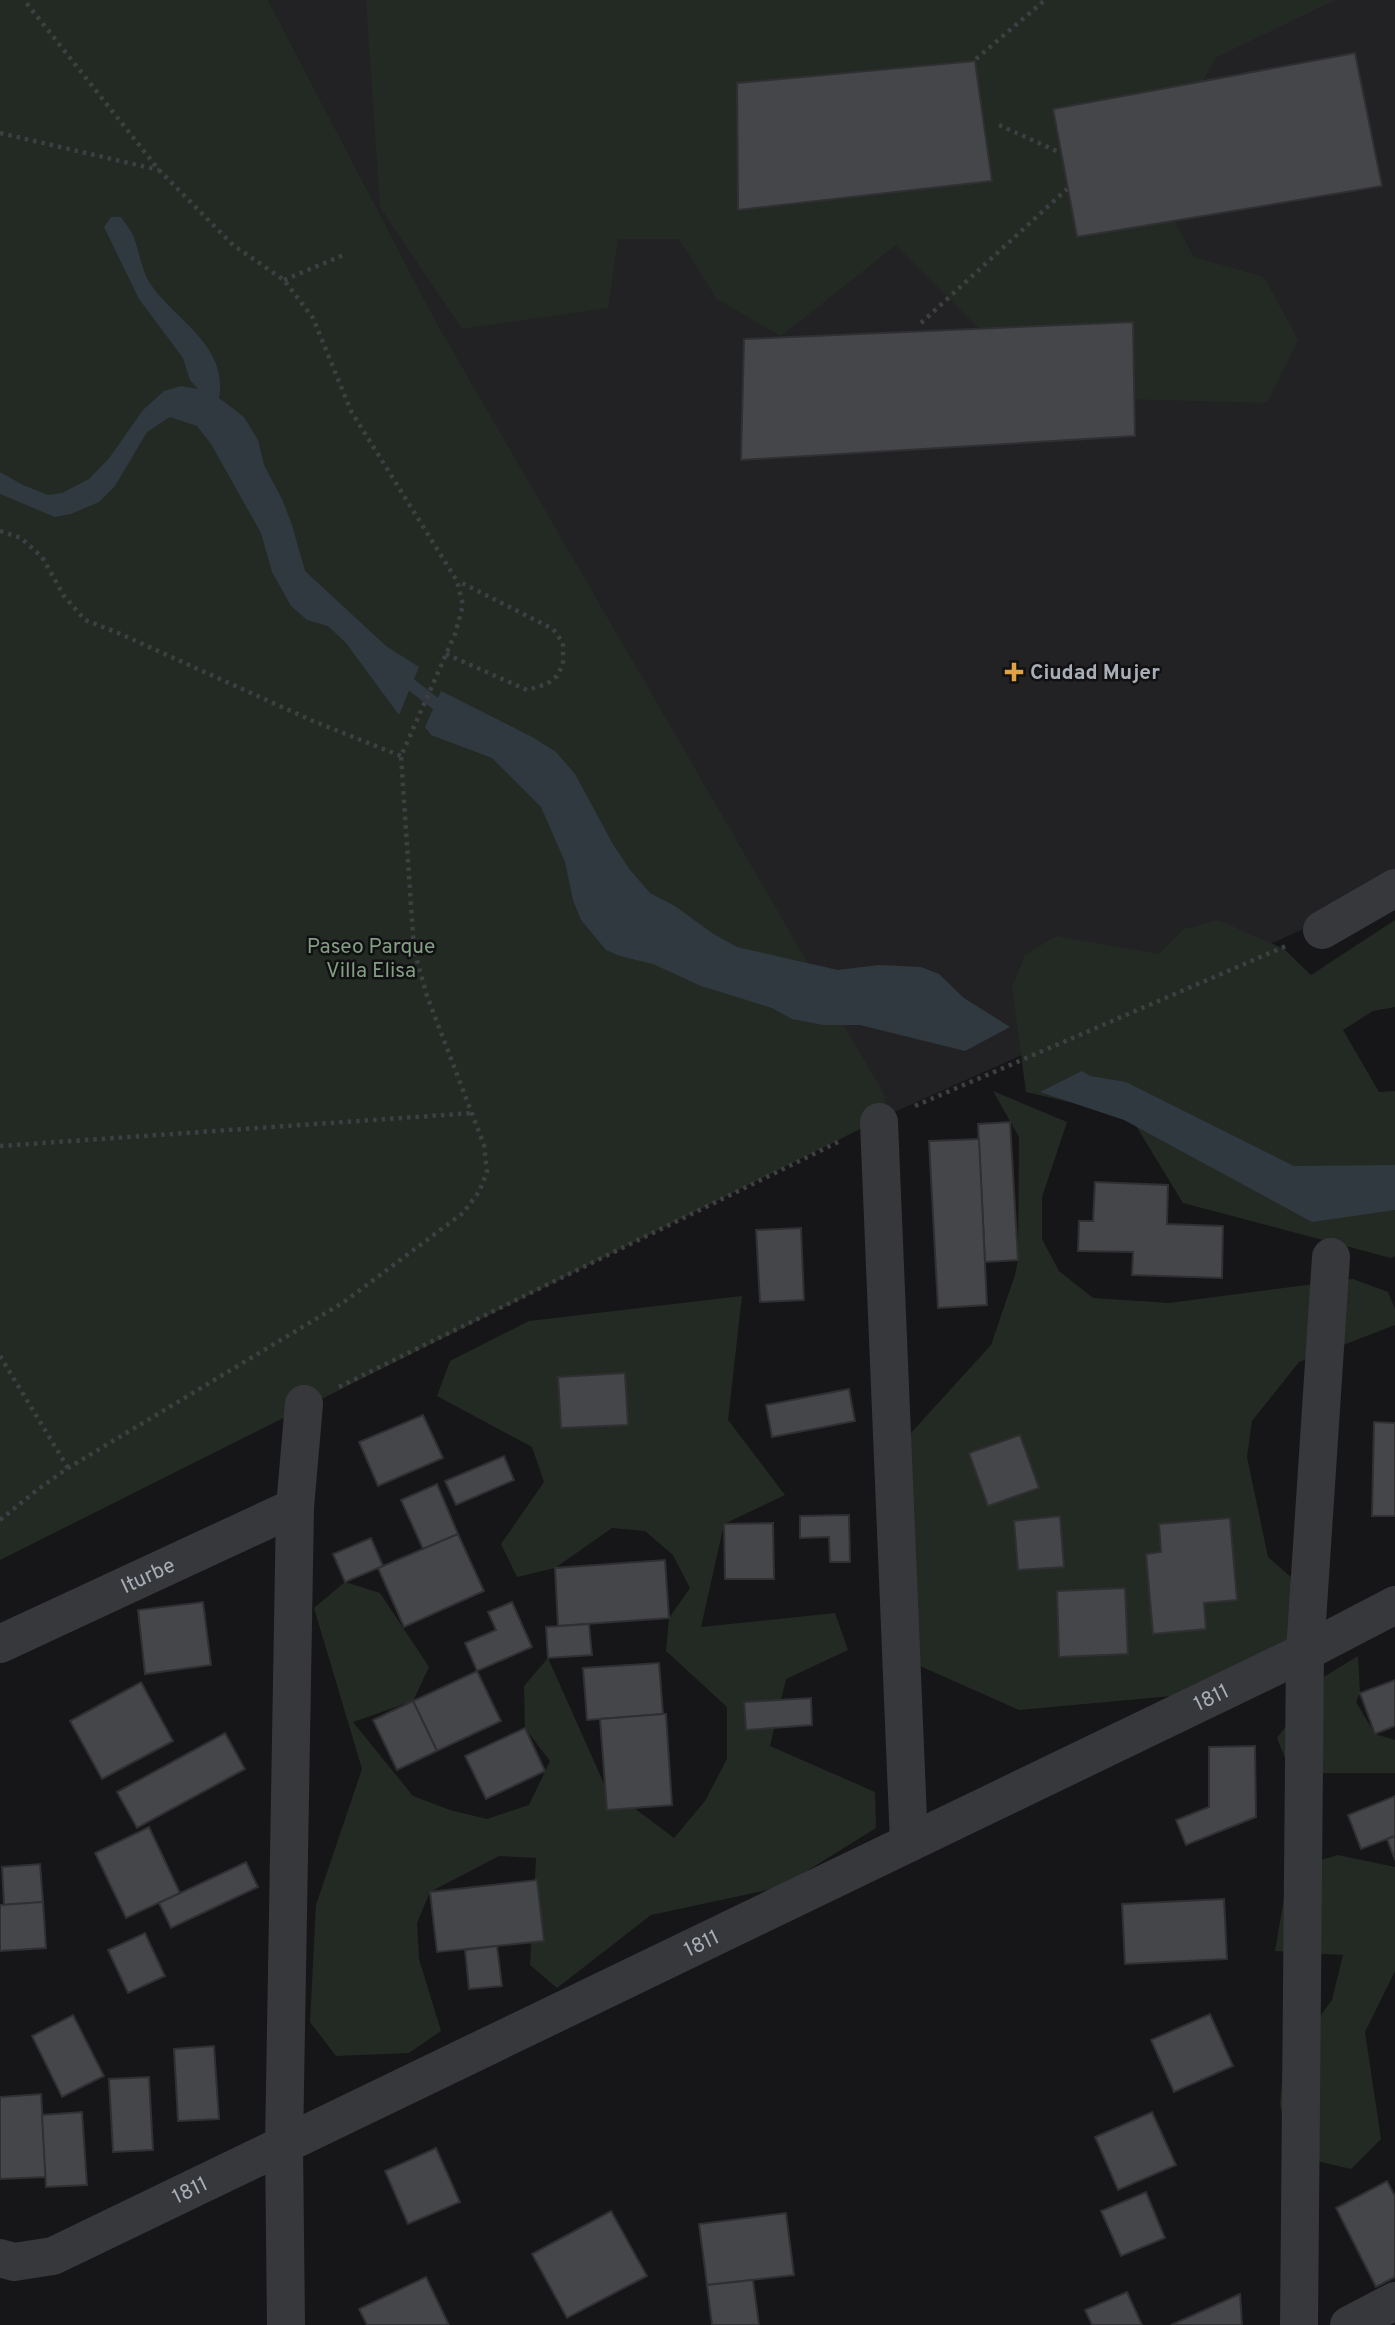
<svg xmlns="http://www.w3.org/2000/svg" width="1395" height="2325" viewBox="0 0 1395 2325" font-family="Overpass,sans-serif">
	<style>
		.built { fill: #222225 }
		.green { fill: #232a23 }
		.water { fill: #30393f }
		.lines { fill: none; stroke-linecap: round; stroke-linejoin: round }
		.stream { stroke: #30393f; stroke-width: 12 }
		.building { fill: #45464a; stroke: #303033; stroke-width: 2 }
		.path { stroke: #3e3f43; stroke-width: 4.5; stroke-dasharray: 3.5 5; stroke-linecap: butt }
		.minor { stroke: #37383c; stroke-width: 38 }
		.poi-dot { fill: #dfa346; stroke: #111113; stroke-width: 2.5 }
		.labels { text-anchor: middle; stroke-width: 5; stroke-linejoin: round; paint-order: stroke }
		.poi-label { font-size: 21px; font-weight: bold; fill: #a9aeb6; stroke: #111113; text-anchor: start }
		.park-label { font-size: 21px; fill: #829f82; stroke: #111113 }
		.street-label { font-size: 21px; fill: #a9aeb6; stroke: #111113 }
	</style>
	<rect width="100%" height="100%" fill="#161618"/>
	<!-- built -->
	<path class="built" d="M268,0H1395V888L892,1113L507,457Z"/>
	<!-- green -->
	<g class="green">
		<path d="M0,0H268L440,329L886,1098L884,1099L892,1113L0,1560Z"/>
		<path d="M366,0H1335L1215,58L1181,124L1157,190L1194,257L1264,277L1298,340L1267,403L1048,397L896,245L781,336L717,299L679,239H618L608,308L462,329L380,207Z"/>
		<path d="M1218,920L1284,949L1311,975L1395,920V1007L1373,1011L1343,1030L1379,1092L1395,1091V1256L1391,1258L1183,1203L1130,1116L1026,1092L1012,987L1025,955L1056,936L1159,954L1184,929Z"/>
		<path d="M993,1091L1067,1122L1042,1197V1239L1059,1271L1093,1298L1169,1303L1353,1279L1388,1292L1395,1309V1325L1299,1362L1252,1421L1247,1457L1268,1557L1302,1587L1306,1623L1275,1657L1172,1696L1019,1710L911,1662L910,1434L991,1345L1015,1275L1018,1260L1019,1137Z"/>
		<path d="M742,1296L728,1420L785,1495L724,1524L701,1627L835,1613L848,1650L786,1679L770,1746L875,1792L876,1828L781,1887L651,1915L557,1988L530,1965L536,1858L499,1856L430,1892L417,1923L419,1959L441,2031L409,2053L336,2056L310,2022L316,1905L362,1769L314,1608L345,1582L380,1593L429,1667L413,1701L353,1722L413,1796L450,1810L487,1819L529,1805L550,1761L525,1728L524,1686L548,1658L605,1786L674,1838L705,1801L727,1759V1707L666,1651L669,1618L690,1588L673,1555L645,1531L612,1528L555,1568L517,1577L501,1544L544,1482L532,1447L437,1396L450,1361L529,1321Z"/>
		<path d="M1358,1656L1360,1693L1356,1702L1375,1734L1395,1740V1773H1291L1277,1738L1322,1678Z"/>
		<path d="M1338,1855L1395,1867V1971L1365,2032L1381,2139L1351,2169L1317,2161L1288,2139L1280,2105L1283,2066L1332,2000L1343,1955L1275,1951L1289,1869Z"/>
	</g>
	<!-- water -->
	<g class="water">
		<path d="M111,217H121C125,223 130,229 133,235C139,250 141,268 149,282C174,320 229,345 219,398L244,417L258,440L264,465L282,499L292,525L305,571L386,646L419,667L399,715L346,643L328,626L307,620L291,606L272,572L261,533L211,444L197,426L170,417L147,432L115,486L99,502L71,514L55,517L0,494V472L23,485L48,495L62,493L89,479L110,457L143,410L164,391L181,386L198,389L190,380L183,358L139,299L104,227Z"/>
		<path d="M441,691L534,738L556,752L575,774L614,846L630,870L650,893L675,906L712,933L737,947L838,970L879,965L921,967L939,974L964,998L1010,1027L965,1051L860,1025H823L792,1019L772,1008L701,986L653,964L620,956L606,950L581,920L573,900L565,862L541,807L492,758L431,735L425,727Z"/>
		<path d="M1082,1071L1090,1076L1126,1082L1294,1166L1395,1165V1210L1312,1222L1124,1120L1040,1092Z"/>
	</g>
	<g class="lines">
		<!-- stream -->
		<path class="stream" d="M400,676L449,714"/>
	</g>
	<!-- building -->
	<g class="building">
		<path d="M1355,53L1382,186L1077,237L1053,109Z"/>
		<path d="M975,61L992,181L738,210L737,83Z"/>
		<path d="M1133,322L1135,436L741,460L744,339Z"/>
		<path d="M1010,1122L1018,1260L985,1262L978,1124Z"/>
		<path d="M979,1139L987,1305L938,1308L929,1141Z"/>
		<path d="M1095,1182L1168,1185L1167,1224L1223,1226L1222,1278L1132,1275L1133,1252L1078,1251L1079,1221H1093Z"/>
		<path d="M801,1228L804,1300L760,1302L756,1230Z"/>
		<path d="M625,1373L628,1425L561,1428L558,1377Z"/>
		<path d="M849,1389L855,1421L772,1437L766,1405Z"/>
		<path d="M423,1415L443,1458L378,1486L359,1442Z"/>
		<path d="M1374,1422L1395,1423V1516H1372Z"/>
		<path d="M1020,1435L1039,1488L988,1506L969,1453Z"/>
		<path d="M504,1456L514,1480L456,1505L445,1481Z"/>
		<path d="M437,1484L458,1534L423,1549L401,1500Z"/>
		<path d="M849,1515L850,1562H830L829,1537L800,1538V1516Z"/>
		<path d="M1060,1516L1064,1567L1018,1570L1014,1521Z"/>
		<path d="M1230,1518L1237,1600L1204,1603L1206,1629L1153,1634L1146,1554L1161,1552L1159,1524Z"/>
		<path d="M773,1523L774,1579H725L724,1524Z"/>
		<path d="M458,1534L484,1591L404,1627L378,1568Z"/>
		<path d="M371,1538L383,1566L345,1582L333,1554Z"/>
		<path d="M665,1560L669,1618L558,1626L555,1568Z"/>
		<path d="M1125,1588L1128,1654L1059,1657L1057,1591Z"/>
		<path d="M203,1602L211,1665L145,1674L138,1610Z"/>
		<path d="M512,1602L532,1647L477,1671L465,1643L496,1630L488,1612Z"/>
		<path d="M589,1624L592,1655L548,1658L546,1627Z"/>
		<path d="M659,1663L663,1714L587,1720L583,1668Z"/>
		<path d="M477,1671L501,1721L437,1751L413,1701Z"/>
		<path d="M1395,1680V1726L1375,1734L1360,1693Z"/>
		<path d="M141,1682L173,1741L102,1779L70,1721Z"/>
		<path d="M811,1698L812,1725L746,1730L744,1702Z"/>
		<path d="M413,1701L437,1751L397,1770L373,1720Z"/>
		<path d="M663,1714H666L672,1805L607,1810L600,1719Z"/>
		<path d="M525,1728L545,1771L486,1799L465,1756Z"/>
		<path d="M225,1733L245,1769L137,1828L117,1792Z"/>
		<path d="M1255,1746L1256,1817L1186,1845L1176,1820L1209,1807V1747Z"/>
		<path d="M1395,1796V1836L1361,1849L1348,1815Z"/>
		<path d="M149,1827L180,1893L126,1918L95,1853Z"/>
		<path d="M1395,1836V1860L1387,1839Z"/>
		<path d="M246,1862L258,1887L171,1928L159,1903Z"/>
		<path d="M40,1864L43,1902L4,1905L2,1867Z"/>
		<path d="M537,1880L544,1941L437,1952L430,1892Z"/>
		<path d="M1224,1899L1227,1959L1125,1964L1122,1904Z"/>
		<path d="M43,1902L46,1948L0,1951V1905Z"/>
		<path d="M145,1933L165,1976L128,1993L108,1950Z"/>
		<path d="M497,1946L502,1986L469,1989L465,1950Z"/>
		<path d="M1210,2014L1233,2066L1174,2092L1151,2040Z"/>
		<path d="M73,2015L104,2076L62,2097L32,2036Z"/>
		<path d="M214,2046L219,2119L178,2121L174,2049Z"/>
		<path d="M149,2077L153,2150L113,2152L109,2079Z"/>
		<path d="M41,2094L46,2177L0,2179V2097Z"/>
		<path d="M82,2112L87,2185L46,2187L42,2115Z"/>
		<path d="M1152,2112L1176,2165L1118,2190L1095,2137Z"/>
		<path d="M436,2148L460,2202L408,2224L385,2171Z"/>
		<path d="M1387,2181L1395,2196V2277L1376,2287L1336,2208Z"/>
		<path d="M1146,2192L1165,2238L1121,2256L1101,2211Z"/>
		<path d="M611,2211L647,2276L567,2318L532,2254Z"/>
		<path d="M786,2213L794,2275L707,2285L699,2224Z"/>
		<path d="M426,2277L449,2325H367L359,2309Z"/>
		<path d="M753,2280L759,2325H712L707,2285Z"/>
		<path d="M1127,2292L1142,2325H1092L1085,2310Z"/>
		<path d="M1240,2294L1242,2325H1171Z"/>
	</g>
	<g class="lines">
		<!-- path -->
		<g class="path">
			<path d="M976,59L1045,0"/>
			<path d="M999,125L1061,153"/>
			<path d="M0,133L159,170"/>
			<path d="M284,280L346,254"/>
			<path d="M921,323L1067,189"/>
			<path d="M0,531L21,538L42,557L64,596L85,620L116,632L313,721L401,756"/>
			<path d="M446,654L527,690L547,684L557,676L563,664V643L553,629L458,581"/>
			<path d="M915,1106L1286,946"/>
			<path d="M0,1146L473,1113"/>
			<path d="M0,1356L68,1468"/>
			<path d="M339,1387L840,1141"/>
			<path d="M0,1520L37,1490L68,1468L344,1302L463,1213L479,1192L487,1172L484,1145L427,996L414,950L401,756L455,634L463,605L457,581L351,411L313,318L284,280L233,245L159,170L24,0"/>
		</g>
		<!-- minor -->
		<g class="minor">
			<path d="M1322,930L1395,888"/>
			<path d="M879,1122L909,1843"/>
			<path id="s1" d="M0,1644L295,1507"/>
			<path id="s2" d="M0,2258L14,2262L53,2256L1305,1652L1395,1605"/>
			<path d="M286,2325L284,2145L295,1507L304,1404"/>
			<path d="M1299,2325L1305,1652L1331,1257"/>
			<path d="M1349,2325L1395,2301"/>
		</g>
	</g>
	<!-- markers -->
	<path class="poi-dot" d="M1010.5 661.5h7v7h7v7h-7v7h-7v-7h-7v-7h7z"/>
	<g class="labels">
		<!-- poi labels -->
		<g class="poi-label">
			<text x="1030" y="679">Ciudad Mujer</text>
		</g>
		<!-- park labels -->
		<g class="park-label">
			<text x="371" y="953">Paseo Parque<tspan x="371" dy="24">Villa Elisa</tspan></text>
		</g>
		<!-- street labels -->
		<g class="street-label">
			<text dy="7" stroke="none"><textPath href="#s1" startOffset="163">Iturbe</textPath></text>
			<text dy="7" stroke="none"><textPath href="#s2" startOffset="1340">1811</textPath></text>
			<text dy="7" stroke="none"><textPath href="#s2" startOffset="774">1811</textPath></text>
			<text dy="7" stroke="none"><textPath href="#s2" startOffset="206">1811</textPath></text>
		</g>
	</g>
</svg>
